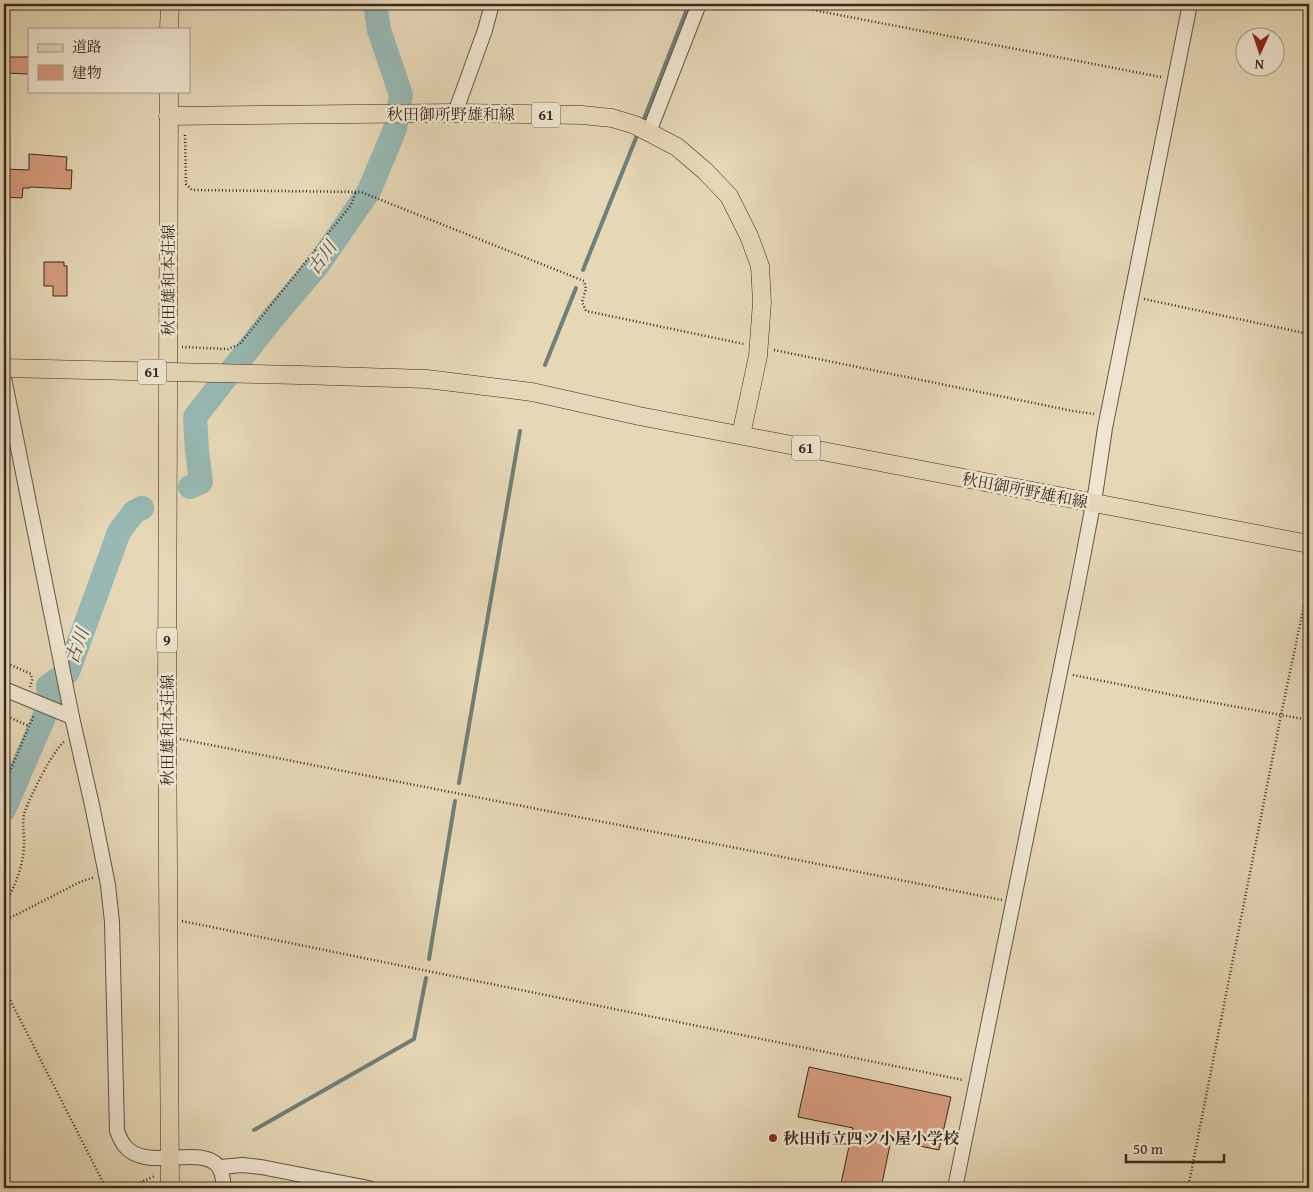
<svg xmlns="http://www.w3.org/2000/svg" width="1313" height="1192" viewBox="0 0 1313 1192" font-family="'Gentium Book Plus','Noto Serif JP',serif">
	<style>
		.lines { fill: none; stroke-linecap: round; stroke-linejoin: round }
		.stream { stroke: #717f77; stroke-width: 4 }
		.river { stroke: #97b8b3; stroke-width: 24 }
		.building { fill: #d69b7d; stroke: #392a1d }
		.minor-casing { stroke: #645543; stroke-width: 16 }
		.major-casing { stroke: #392a1d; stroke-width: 19 }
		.path { stroke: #392a1d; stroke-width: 2.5; stroke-dasharray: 1 2.5; stroke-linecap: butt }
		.minor { stroke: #efe5d0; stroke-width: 14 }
		.major { stroke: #e6d7b6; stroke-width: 18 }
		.major-bridge-casing { stroke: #392a1d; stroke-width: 19; stroke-linecap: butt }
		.major-bridge { stroke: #e6d7b6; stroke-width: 18 }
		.poi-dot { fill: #8f2418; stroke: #efe5d0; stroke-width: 2 }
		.labels { text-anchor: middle; stroke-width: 5; stroke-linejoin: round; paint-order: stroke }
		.shield { fill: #efe5d0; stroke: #706253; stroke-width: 1 }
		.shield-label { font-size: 15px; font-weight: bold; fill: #392a1d }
		.street-label { font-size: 16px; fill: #392a1d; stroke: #efe5d0 }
		.poi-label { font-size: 16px; font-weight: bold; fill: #392a1d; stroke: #efe5d0; text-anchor: start }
		.water-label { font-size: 18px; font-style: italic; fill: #504e42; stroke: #efe5d0 }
	</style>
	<rect width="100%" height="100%" fill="#e6d7b6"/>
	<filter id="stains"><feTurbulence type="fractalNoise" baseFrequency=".004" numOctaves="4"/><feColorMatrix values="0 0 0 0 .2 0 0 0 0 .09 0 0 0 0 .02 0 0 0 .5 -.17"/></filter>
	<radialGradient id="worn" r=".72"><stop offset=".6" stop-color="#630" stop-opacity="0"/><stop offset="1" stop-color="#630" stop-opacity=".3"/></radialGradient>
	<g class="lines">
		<!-- stream -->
		<g class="stream">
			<path d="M642,124L689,4"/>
			<path d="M583,270L638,133"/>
			<path d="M545,365L576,288"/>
			<path d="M459,783L520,431"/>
			<path d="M429,959L455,801"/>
			<path d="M254,1130L414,1039L426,978"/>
		</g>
		<!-- river -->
		<g class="river">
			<path d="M190,487L201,482L197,451L195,417L272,319L318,265L369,191L395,129L401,95L379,30L375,4"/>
			<path d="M4,810L50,703L48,686L68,672L119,532L134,512L142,508"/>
		</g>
	</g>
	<!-- building -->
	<g class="building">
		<path d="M4,57H29V74L4,73Z"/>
		<path d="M29,154L67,157L66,170H72L71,189L30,187V188H23L22,198L4,197V169L29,170Z"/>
		<path d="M44,262H64V266H67V296H53V286H44Z"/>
		<path d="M809,1067L951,1097L939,1150L891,1140L881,1188H840L853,1128L798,1117Z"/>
	</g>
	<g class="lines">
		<defs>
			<g id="minor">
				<path d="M455,113L485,30L492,4"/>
				<path d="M649,132L699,4"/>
				<path d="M4,378L72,717L92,805L108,885L112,922L117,1131C119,1136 121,1141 124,1145C145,1173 200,1144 218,1166C223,1172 223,1181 224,1188"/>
				<path d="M4,689L72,717"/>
				<path d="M220,1167L243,1165L261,1167L369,1188"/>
				<path d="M955,1188L1077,588L1096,489L1105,428L1190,4"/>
			</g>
			<g id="major">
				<path d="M169,29L170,4"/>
				<path d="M169,91L167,708L170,1188"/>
				<path d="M168,116L455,113L582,115L612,118L635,125L677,147L705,171L729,196L749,236L760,266L762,302L758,356L741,435"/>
				<path d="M300,375L427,379L532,392L639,416L1309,544"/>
			</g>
		</defs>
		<!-- minor casing -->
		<use href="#minor" class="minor-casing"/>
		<!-- major casing -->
		<use href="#major" class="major-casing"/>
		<!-- path -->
		<g class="path">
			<path d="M782,4L1161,77"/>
			<path d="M185,135L186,184L192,190L361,192L584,281L586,289L582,302L586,311L744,344"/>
			<path d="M1144,299L1309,334"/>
			<path d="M182,347L228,349L240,344L351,205L356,192"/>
			<path d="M774,350L1073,411L1094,414"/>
			<path d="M4,662L31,674L32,680L30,687"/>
			<path d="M1073,675L1193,699L1309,720"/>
			<path d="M4,715L29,726"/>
			<path d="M180,739L1002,900"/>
			<path d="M4,785L34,715"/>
			<path d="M4,907C14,887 23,868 24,846C25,834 21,822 25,811C30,797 53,750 64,742"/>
			<path d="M4,921L80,882L95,877"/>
			<path d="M182,921L963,1080"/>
			<path d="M4,988L106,1188"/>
			<path d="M127,1188L155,1176"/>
			<path d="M1188,1188L1281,715L1309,581"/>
		</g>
		<!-- minor -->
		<use href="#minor" class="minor"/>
		<!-- major -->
		<use href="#major" class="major"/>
		<defs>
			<path id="major-bridge" d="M4,368L300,375"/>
		</defs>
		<!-- major-bridge casing -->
		<use href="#major-bridge" class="major-bridge-casing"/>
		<!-- major-bridge -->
		<use href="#major-bridge" class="major-bridge"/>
	</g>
	<!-- markers -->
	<circle class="poi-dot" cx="773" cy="1138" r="5"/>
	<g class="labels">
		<!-- shield labels -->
		<g class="shield">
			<rect x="532" y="102.5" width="28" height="25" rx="4"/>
			<rect x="138" y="359.5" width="28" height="25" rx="4"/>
			<rect x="792" y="435.5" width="28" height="25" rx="4"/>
			<rect x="157" y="627.5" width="20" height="25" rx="4"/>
		</g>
		<g class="shield-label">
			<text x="546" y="120">61</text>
			<text x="152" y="377">61</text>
			<text x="806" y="453">61</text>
			<text x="167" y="645">9</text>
		</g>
		<!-- street labels -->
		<g class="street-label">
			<text x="451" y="120">秋田御所野雄和線</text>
			<text transform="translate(168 280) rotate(-90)" y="6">秋田雄和本荘線</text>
			<text transform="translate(1025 490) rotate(11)" y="6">秋田御所野雄和線</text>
			<text transform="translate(167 730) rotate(-90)" y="6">秋田雄和本荘線</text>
		</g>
		<!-- poi labels -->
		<g class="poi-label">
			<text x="783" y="1144">秋田市立四ツ小屋小学校</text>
		</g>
		<!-- water labels -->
		<g class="water-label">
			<text transform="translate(322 258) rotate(-54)" y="6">古川</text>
			<text transform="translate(77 646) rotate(-70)" y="6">古川</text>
		</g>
	</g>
	<!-- margin -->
	<rect width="1313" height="1192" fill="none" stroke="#e6d7b6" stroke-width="20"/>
	<rect x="5" y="5" width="1303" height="1182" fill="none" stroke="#392a1d" stroke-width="2.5"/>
	<rect x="10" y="10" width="1293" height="1172" fill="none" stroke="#392a1d"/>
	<!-- legend -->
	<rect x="28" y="28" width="162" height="65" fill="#efe5d0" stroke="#a69a88"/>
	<rect x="38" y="44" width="25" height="8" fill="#e6d7b6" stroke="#a69a88"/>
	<text x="72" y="52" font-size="15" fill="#392a1d">道路</text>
	<rect x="38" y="65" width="25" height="15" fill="#d69b7d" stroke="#a69a88"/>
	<text x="72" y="78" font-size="15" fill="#392a1d">建物</text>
	<!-- north arrow -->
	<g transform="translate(1260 52) rotate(183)"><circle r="24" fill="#efe5d0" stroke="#a69a88"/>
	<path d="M0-4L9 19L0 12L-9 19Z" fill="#8f2418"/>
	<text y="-8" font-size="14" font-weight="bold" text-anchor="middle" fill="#392a1d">N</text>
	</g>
	<!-- scale -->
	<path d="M1126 1154v8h98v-8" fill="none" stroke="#392a1d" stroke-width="2.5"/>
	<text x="1133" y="1154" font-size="15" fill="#392a1d" stroke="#efe5d0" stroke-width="4" paint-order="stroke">50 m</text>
	<rect width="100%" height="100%" filter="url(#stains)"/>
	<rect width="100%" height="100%" fill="url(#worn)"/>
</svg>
